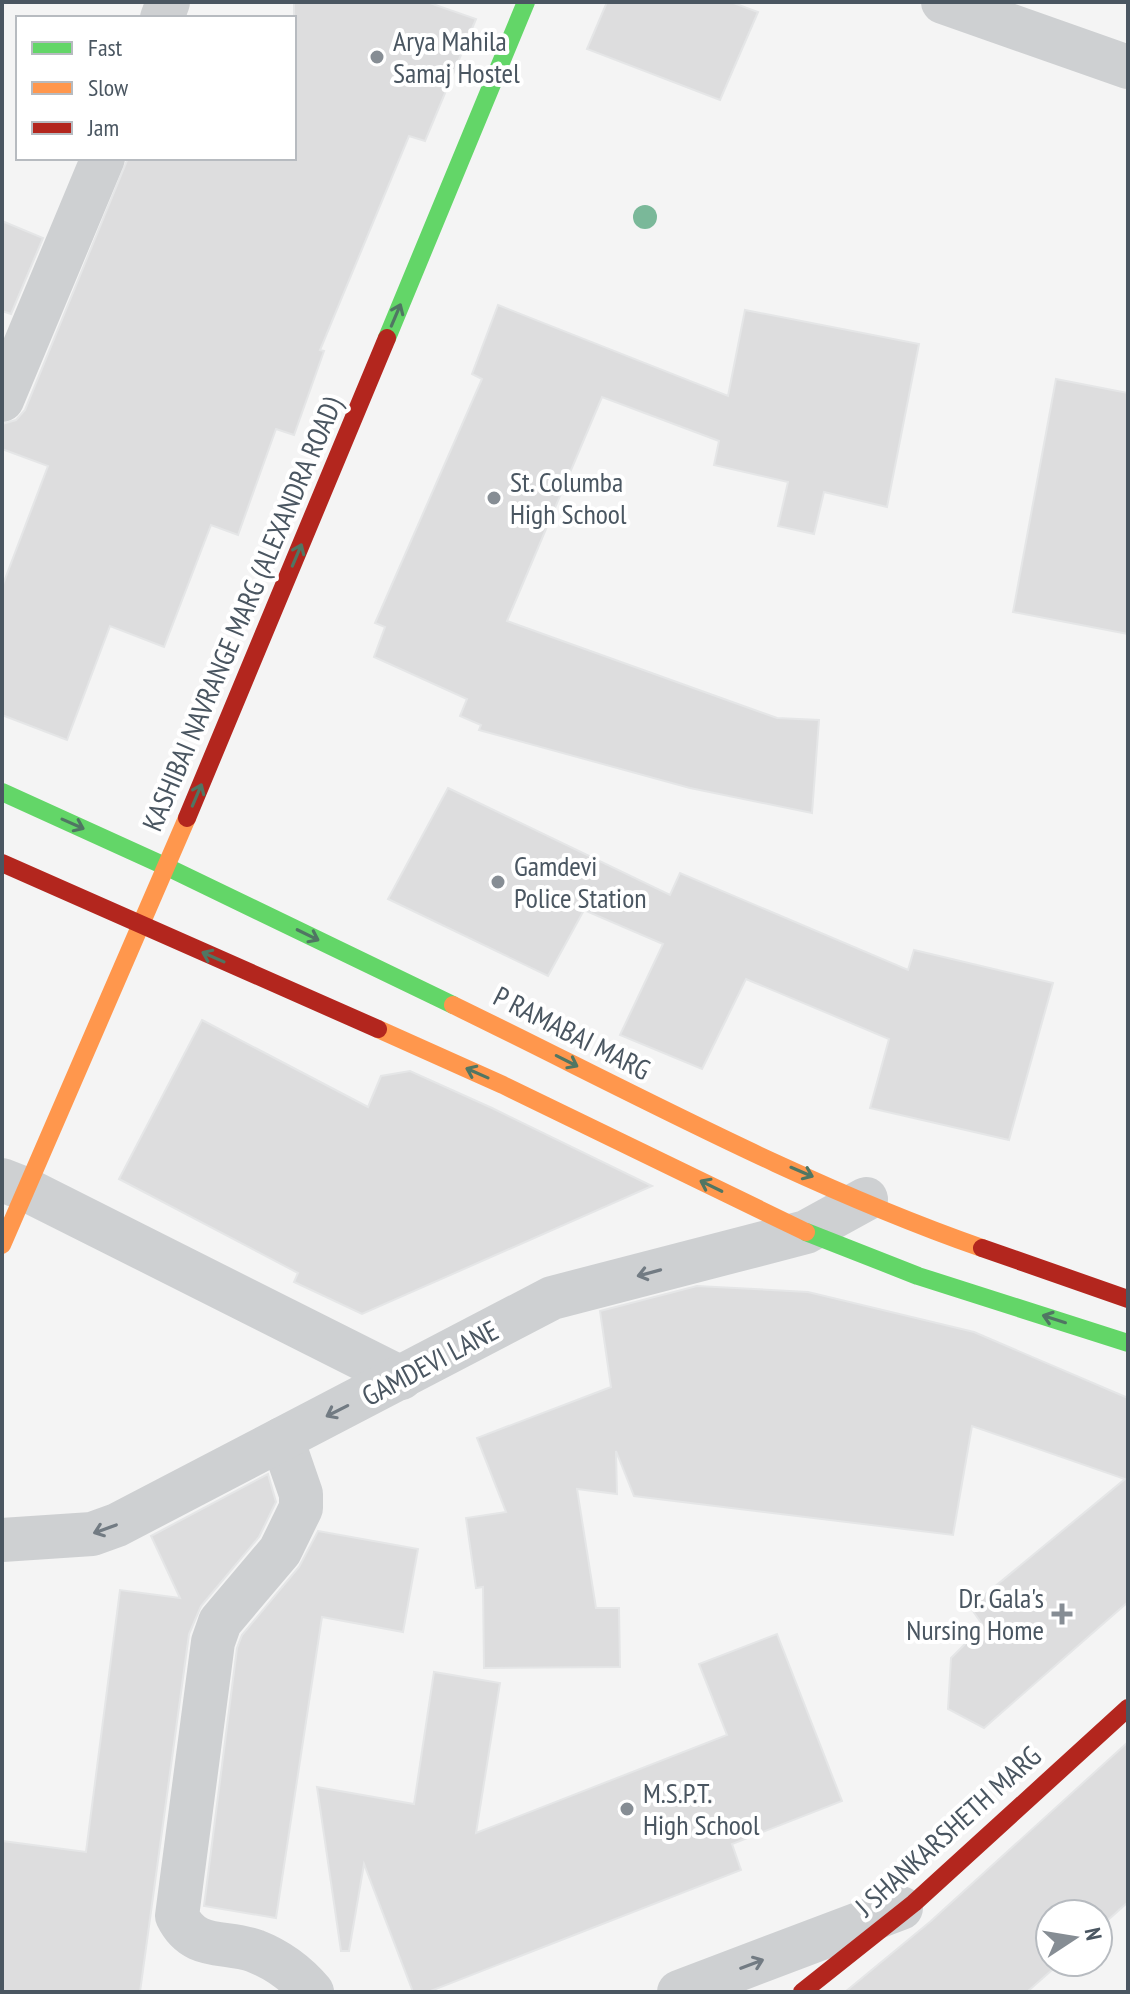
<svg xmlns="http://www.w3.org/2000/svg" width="1130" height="1994" viewBox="0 0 1130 1994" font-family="'PT Sans Narrow',sans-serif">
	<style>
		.building { fill: #ddddde; stroke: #e5e6e7; stroke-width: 2 }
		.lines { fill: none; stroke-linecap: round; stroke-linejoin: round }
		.street { stroke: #ced0d2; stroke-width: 44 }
		.fast { stroke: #63d668; stroke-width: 18 }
		.slow { stroke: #ff974d; stroke-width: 18 }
		.jam { stroke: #b3261e; stroke-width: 18 }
		.tree { fill: #7ab899 }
		.oneway { stroke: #507663 }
		.oneway2 { stroke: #727b83 }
		.poi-dot { fill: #868d94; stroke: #fff; stroke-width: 3 }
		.labels { text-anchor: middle; stroke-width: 8; stroke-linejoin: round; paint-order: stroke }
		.poi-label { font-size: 28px; fill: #4a5661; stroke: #fff; text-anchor: start }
		.street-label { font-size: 28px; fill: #4a5661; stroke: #fff }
	</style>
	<rect width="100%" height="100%" fill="#f4f4f4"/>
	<!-- building -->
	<g class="building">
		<path d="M294,2H427L476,19L425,141L409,136L320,350L324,351L294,435L276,429L238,535L211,525L164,647L110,626L67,740L2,715V587L48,466L2,449V424L16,420L25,410L128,158H294Z"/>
		<path d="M607,2H731L758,12L720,100L587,49Z"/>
		<path d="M2,221L43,238L11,314L2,311Z"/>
		<path d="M498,305L728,396L745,310L919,344L887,507L824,492L814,534L778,526L788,482L714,465L719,441L602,397L507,621L777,718L819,720L812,813L690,788L479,730L481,725L460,716L467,699L374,657L385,627L375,623L482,379L472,374Z"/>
		<path d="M1056,379L1128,393V634L1013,612Z"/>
		<path d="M448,788L670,895L680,873L908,970L914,950L1053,983L1009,1140L870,1108L889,1039L746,979L702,1069L620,1035L663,944L584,910L548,976L388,899Z"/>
		<path d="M202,1020L368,1107L381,1076L410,1071L492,1108L652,1186L362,1314L294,1282L298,1273L119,1179Z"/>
		<path d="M697,1286L808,1292L974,1332L1128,1398V1602L984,1728L948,1709L951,1658L970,1639L964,1634L982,1624L970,1607L1125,1479L972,1426L953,1535L634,1496L616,1451L617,1494L577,1489L596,1608H619L620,1667L484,1668L483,1587L476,1588L466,1518L506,1512L477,1438L611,1387L600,1311Z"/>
		<path d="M268,1474L276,1502L259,1537L201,1606L189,1634L140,1992H2V1841L86,1852L120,1590L180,1598L151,1536Z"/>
		<path d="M318,1531L418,1549L403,1632L322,1617L276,1918L204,1906L237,1648L242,1635L299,1567Z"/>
		<path d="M777,1634L842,1801L732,1844L741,1870L428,1992H413L364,1864L349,1951H341L317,1787L414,1804L434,1672L500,1683L476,1833L727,1735L699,1664Z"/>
		<path d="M1128,1742V1902L1098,1929V1914H1050V1962H1061L1027,1992H845L931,1921Z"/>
	</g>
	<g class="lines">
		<!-- street -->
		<g class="street">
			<path d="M943,2L1128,67"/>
			<path d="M162,18L168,2"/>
			<path d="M2,400L103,158"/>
			<path d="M2,1180L25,1189L401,1378"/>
			<path d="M282,1439L301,1494V1508L280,1551L220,1622L213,1642L177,1916C194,1951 223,1940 255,1951C278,1960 296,1973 312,1992"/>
			<path d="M2,1540L92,1534L117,1525L552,1298L806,1232L866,1199"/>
			<path d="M679,1992L901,1908"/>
		</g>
		<!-- fast -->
		<g class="fast">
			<path d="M387,338L526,2"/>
			<path d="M2,792L167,867L453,1005"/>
			<path d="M806,1232L918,1276L1128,1343"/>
		</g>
		<!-- slow -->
		<g class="slow">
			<path d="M453,1005C628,1090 799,1184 982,1248"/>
			<path d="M378,1029L503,1085L806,1232"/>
			<path d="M2,1245L187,818"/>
		</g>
		<!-- jam -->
		<g class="jam">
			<path d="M187,818L387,338"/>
			<path d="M2,863L378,1029"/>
			<path d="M982,1248L1128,1299"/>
			<path d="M802,1992L914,1903L1128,1708"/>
		</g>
	</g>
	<!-- trees -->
	<circle class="tree" cx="645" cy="217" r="12"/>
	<!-- one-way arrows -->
	<defs><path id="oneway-shaft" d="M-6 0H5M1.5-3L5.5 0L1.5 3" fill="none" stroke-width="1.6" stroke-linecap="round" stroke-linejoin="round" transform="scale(2)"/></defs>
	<g class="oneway">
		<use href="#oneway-shaft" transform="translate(396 315) rotate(-67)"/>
		<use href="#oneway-shaft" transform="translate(297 555) rotate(-67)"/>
		<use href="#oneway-shaft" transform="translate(197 795) rotate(-67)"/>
		<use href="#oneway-shaft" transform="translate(73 824) rotate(24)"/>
		<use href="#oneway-shaft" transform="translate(308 935) rotate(26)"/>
		<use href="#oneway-shaft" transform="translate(213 957) rotate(-156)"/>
		<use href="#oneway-shaft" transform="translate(567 1061) rotate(27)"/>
		<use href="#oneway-shaft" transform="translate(477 1073) rotate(-156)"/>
		<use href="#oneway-shaft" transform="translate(802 1172) rotate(23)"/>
		<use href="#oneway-shaft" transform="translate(711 1186) rotate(-154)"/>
		<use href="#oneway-shaft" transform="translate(1054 1319) rotate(-162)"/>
	</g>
	<g class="oneway2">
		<use href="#oneway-shaft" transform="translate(649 1273) rotate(165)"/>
		<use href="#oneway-shaft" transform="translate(337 1411) rotate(153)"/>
		<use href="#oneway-shaft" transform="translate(105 1529) rotate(160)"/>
		<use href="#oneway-shaft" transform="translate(752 1964) rotate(-21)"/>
	</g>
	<!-- markers -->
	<g class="poi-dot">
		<circle cx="377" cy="57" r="8"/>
		<circle cx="494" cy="498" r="8"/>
		<circle cx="498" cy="882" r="8"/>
		<path d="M1058 1602h8v8h8v8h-8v8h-8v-8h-8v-8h8z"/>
		<circle cx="627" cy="1809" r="8"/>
	</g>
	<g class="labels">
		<!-- poi labels -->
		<g class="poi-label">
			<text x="393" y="51">Arya Mahila<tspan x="393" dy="32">Samaj Hostel</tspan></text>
			<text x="510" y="492">St. Columba<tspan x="510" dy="32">High School</tspan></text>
			<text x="514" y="876">Gamdevi<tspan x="514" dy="32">Police Station</tspan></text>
			<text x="1044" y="1608" text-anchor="end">Dr. Gala's<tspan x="1044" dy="32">Nursing Home</tspan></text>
			<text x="643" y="1803">M.S.P.T.<tspan x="643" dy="32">High School</tspan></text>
		</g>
		<!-- street labels -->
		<g class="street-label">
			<text transform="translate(242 614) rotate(-67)" y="10">KASHIBAI NAVRANGE MARG (ALEXANDRA ROAD)</text>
			<text transform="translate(572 1033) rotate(27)" y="10">P RAMABAI MARG</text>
			<text transform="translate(430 1363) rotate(-28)" y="10">GAMDEVI LANE</text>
			<text transform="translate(948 1831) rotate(-42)" y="10">J SHANKARSHETH MARG</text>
		</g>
	</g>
	<!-- border -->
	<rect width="1130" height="1994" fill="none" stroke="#4a5661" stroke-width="8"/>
	<!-- legend -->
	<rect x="16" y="16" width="280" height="144" fill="#ffffff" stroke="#b7bbc0" stroke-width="2"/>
	<rect x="32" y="42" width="40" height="12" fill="#63d668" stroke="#b7bbc0" stroke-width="2"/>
	<text x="88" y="56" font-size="24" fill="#4a5661">Fast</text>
	<rect x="32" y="82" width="40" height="12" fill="#ff974d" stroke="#b7bbc0" stroke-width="2"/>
	<text x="88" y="96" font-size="24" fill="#4a5661">Slow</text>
	<rect x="32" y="122" width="40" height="12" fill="#b3261e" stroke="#b7bbc0" stroke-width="2"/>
	<text x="88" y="136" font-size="24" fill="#4a5661">Jam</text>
	<!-- north arrow -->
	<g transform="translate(1074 1938) rotate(78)"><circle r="38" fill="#ffffff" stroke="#b7bbc0" stroke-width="2"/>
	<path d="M0-6L14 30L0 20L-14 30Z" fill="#868d94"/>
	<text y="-12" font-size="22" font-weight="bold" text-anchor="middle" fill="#4a5661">N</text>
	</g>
</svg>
